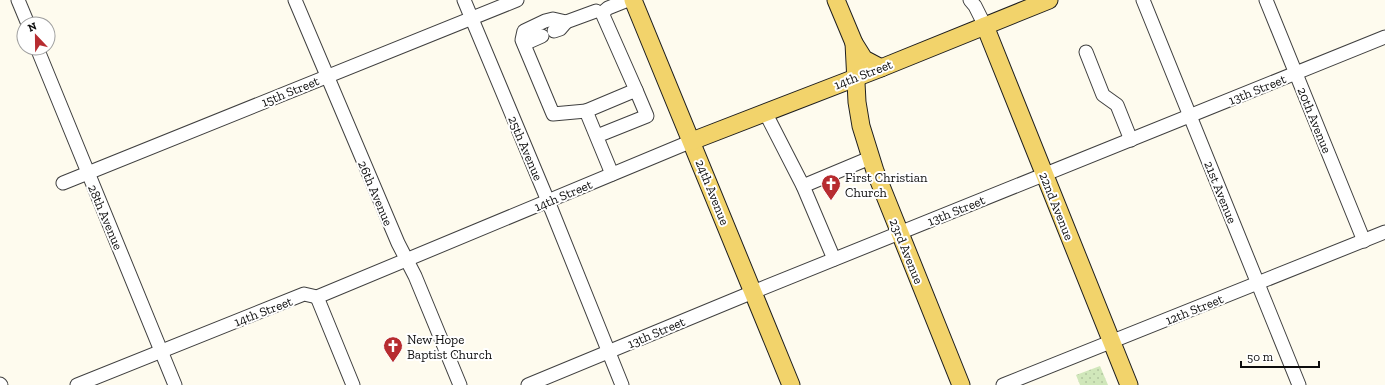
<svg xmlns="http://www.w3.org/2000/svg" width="1385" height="385" viewBox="0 0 1385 385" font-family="'Zilla Slab',serif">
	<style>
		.green { fill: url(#green-dots) }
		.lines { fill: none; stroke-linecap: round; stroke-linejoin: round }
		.minor-casing { stroke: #404040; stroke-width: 15 }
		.major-casing { stroke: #1e1e1e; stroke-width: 19 }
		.minor { stroke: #fff; stroke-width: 13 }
		.major { stroke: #f2d36b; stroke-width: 17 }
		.labels { text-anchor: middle; stroke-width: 4; stroke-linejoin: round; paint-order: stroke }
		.street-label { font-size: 13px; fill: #0d0d0d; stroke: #fff }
		.poi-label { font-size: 13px; fill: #0d0d0d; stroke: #fff; text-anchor: start }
	</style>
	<defs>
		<pattern id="green-dots" width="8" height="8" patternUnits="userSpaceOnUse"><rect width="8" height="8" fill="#d0e7ba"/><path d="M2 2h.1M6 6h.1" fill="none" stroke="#b1c59f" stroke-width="1.8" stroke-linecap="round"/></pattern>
	</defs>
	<rect width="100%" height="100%" fill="#fefbee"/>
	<!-- green -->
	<path class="green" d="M1100,366L1108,385H1080L1076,375Z"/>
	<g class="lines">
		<defs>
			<g id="minor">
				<path d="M18,0L28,24"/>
				<path d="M295,0L398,243L415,276L460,385"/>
				<path d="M464,0L548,201L622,385"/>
				<path d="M628,0L608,8L602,13L636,90"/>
				<path d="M970,0L975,6L985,26"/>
				<path d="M1143,0L1299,385"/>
				<path d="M1266,0L1364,241"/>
				<path d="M554,31L560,29L566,22"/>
				<path d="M524,44L542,36"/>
				<path d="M37,48L175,385"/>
				<path d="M1086,52L1103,95L1117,105L1131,140"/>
				<path d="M586,111L553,114L522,40L524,31L545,21L553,19L566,22L596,11"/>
				<path d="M765,112L803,186L834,259"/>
				<path d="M597,136L647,116L636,90L586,111L612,174"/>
				<path d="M63,183L517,0"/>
				<path d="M803,186L870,158"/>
				<path d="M317,297L353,385"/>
				<path d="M0,384L1,385"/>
				<path d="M77,385L304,294L317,297L692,141"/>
				<path d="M528,385L753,292L1385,37"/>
				<path d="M1003,385L1385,232"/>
			</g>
			<g id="major">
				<path d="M633,0L791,385"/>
				<path d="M836,0L854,43L864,59L881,68"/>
				<path d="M985,26L1129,385"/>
				<path d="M854,43L857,102L861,126L875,171L961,385"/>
				<path d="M692,141L881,68L1049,0"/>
			</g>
		</defs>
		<!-- minor casing -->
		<use href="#minor" class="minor-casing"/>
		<!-- major casing -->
		<use href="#major" class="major-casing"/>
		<!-- minor -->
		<use href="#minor" class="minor"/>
		<!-- major -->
		<use href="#major" class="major"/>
	</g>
	<!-- icons -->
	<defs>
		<symbol id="church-pin" viewBox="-11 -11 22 30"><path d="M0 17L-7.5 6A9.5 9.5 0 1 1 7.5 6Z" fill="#b72c30" stroke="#fff"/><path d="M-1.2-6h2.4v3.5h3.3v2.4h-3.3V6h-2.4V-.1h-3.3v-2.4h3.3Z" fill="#fff"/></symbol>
	</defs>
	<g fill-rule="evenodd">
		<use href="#church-pin" x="820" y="173" width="22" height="30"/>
		<use href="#church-pin" x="382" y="335" width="22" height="30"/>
	</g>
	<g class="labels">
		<!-- street labels -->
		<g class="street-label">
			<text transform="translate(863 74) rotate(-21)" y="5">14th Street</text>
			<text transform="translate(1257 89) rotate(-22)" y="5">13th Street</text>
			<text transform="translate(290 91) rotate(-22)" y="5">15th Street</text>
			<text transform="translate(1315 120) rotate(68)" y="5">20th Avenue</text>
			<text transform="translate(526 148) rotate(67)" y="5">25th Avenue</text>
			<text transform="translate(713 192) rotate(68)" y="5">24th Avenue</text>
			<text transform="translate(1221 192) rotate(68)" y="5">21st Avenue</text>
			<text transform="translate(376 193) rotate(67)" y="5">26th Avenue</text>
			<text transform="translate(563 195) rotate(-23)" y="5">14th Street</text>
			<text transform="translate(1057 206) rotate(68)" y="5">22nd Avenue</text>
			<text transform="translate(956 210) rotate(-22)" y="5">13th Street</text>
			<text transform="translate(106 217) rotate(67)" y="5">28th Avenue</text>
			<text transform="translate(907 251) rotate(68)" y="5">23rd Avenue</text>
			<text transform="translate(1194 309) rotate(-22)" y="5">12th Street</text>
			<text transform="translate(263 311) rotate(-21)" y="5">14th Street</text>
			<text transform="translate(656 332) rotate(-23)" y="5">13th Street</text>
		</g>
		<!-- poi labels -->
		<g class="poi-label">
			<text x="845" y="182">First Christian<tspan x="845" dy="15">Church</tspan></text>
			<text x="407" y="344">New Hope<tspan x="407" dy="15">Baptist Church</tspan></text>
		</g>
	</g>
	<!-- north arrow -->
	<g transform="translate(36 36) rotate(338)"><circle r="19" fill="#ffffff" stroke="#9e9e9e"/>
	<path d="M0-3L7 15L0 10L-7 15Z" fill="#b72c30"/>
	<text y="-6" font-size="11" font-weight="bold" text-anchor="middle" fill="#0d0d0d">N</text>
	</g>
	<!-- scale -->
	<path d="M1241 361v6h78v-6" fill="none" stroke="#0d0d0d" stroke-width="2"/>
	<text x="1247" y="361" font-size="12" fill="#0d0d0d" stroke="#ffffff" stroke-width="3" paint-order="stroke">50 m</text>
</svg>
